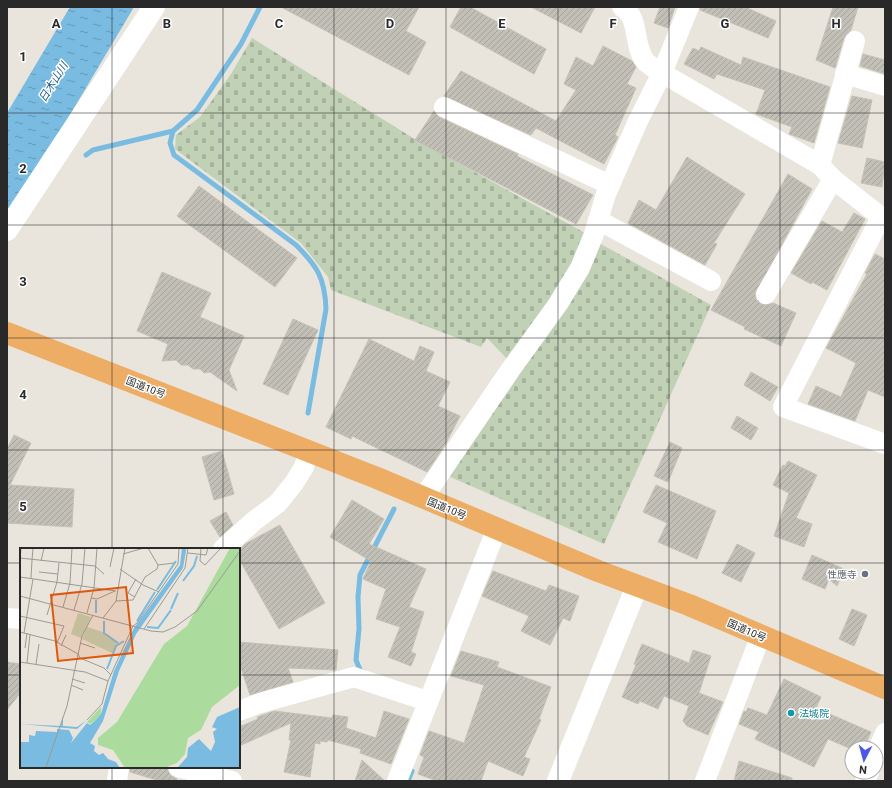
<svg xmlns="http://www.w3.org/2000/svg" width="892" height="788" viewBox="0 0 892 788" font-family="Roboto,'Noto Sans JP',sans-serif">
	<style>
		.cemetery { fill: url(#cemetery-stones) }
		.water { fill: url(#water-ripples) }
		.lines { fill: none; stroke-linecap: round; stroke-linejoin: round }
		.stream { stroke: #79bbe1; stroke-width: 5 }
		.building { fill: url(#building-hatch); stroke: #c4c1b6 }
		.street { stroke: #fff; stroke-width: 20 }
		.secondary { stroke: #fff; stroke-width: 22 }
		.highway { stroke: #edad64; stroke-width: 22 }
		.grid { fill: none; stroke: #292929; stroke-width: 1; stroke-opacity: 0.55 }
		.worship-dot { fill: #6b7280; stroke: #fff; stroke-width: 1.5 }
		.culture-dot { fill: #0f9aa8; stroke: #fff; stroke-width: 1.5 }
		.labels { text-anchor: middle; stroke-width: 3; stroke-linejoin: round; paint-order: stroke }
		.street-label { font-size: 10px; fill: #292929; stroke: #fff }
		.worship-label { font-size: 10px; fill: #5b616d; stroke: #fff; text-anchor: end }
		.culture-label { font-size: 10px; fill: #0d838f; stroke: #fff; text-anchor: start }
		.water-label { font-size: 11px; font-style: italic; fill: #1b598a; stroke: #fff }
		.inset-river { fill: none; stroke: #79bbe1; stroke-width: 2 }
		.inset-road { fill: none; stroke: #9c9a94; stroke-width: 1 }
		.view { fill: #de570d; fill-opacity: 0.15; stroke: #de570d; stroke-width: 2 }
		.inset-edge { fill: none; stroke: #292929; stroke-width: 2 }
		.grid-label { font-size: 13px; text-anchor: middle; font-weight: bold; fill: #292929; stroke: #fff; stroke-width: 3; stroke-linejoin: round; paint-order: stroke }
	</style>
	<defs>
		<pattern id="cemetery-stones" width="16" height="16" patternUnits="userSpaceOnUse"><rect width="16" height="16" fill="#c0d1b5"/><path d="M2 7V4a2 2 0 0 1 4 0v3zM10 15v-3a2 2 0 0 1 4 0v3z" fill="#a5b39c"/></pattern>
		<pattern id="water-ripples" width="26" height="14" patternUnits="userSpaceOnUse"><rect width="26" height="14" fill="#79bbe1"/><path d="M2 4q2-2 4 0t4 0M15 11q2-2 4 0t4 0" fill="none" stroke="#6398b6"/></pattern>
		<pattern id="building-hatch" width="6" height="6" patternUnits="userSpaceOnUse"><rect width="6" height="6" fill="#c2bfb7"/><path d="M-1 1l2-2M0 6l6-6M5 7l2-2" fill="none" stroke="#a7a49d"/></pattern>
	</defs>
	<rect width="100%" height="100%" fill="#e9e5dc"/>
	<!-- cemetery -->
	<g class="cemetery">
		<path d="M252,38L413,138L585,233L582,247L510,362L487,338L481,347L331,290L328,277L301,243L175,149L176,135L200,117L231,74Z"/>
		<path d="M599,243L711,305L604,544L448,476Z"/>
	</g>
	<!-- water -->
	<path class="water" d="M70,7H134L7,221V113Z"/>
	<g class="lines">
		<!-- stream -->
		<g class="stream">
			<path d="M173,131L170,143L174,155L296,245C317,266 325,278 326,309L308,413"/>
			<path d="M86,155L93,150L173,131L197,110L241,44L260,7"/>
			<path d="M364,672H361L356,660L359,629L358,597L360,575L394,509"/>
			<path d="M408,781L412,771"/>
		</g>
	</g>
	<!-- building -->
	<g class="building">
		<path d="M281,7H419L406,31L426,42L409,75Z"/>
		<path d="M461,7H470L546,49L534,74L450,27Z"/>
		<path d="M531,7H595L581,33Z"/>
		<path d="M660,7H675L668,28L654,23Z"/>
		<path d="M700,7H745L776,21L768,38L700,10Z"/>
		<path d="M833,7H858L851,30L844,38L835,68L816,60Z"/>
		<path d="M603,46L632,61L636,67L627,84L636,88L615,135L618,137L604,164L536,128L531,135L444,96L461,71L556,121L576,90L564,84L576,57L593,66Z"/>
		<path d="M701,47L741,65L743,57L830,87L814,143L789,134L792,127L756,114L765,90L717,74L714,79L684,64L693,48L699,51Z"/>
		<path d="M863,54L885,60V74L860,66Z"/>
		<path d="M852,96L872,100L862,148L838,143Z"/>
		<path d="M434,111L439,117L518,154L517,156L593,195L576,224L415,140Z"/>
		<path d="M687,157L745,194L714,243L717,244L705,265L628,223L639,200L656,210Z"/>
		<path d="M867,158L885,162L882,187L861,183Z"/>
		<path d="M788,174L812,189L755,294L756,299L761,304L766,305L773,303L796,313L781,346L744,329L745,327L711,310Z"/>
		<path d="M199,186L297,258L275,287L177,216Z"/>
		<path d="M854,213L865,219L827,290L812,282L811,284L791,273L822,221L842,232Z"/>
		<path d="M875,254L885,259V397L868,390L855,421L808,404L816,386L841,397L856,363L826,348L867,274L865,273Z"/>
		<path d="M162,272L211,293L200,317L244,336L229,370L237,391L210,372L204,373L200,369H193L188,365H181L176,360L162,361L168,344L137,331Z"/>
		<path d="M293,319L318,330L288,395L263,384Z"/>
		<path d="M369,339L414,361L420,346L434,352L426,371L450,382L438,406L460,416L445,445L427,472L352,436L351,439L326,427Z"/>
		<path d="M751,372L778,387L770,401L744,385Z"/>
		<path d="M737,416L758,428L751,440L731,428Z"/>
		<path d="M14,435L31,443L10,485L74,489L72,527L7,523V449Z"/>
		<path d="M670,442L682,448L668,482L654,476Z"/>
		<path d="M222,451L234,494L214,500L202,457Z"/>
		<path d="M788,461L817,475L796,518L812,524L804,547L774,536L789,493L773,485L783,465L785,466Z"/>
		<path d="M656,485L716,511L697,559L658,542L667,523L643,512Z"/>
		<path d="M352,500L384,519L369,544L426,569L409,607L424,612L411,652L416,654L411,666L388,657L400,627L376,619L386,589L363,579L371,561L330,537Z"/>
		<path d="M226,512L233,525L220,537L210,521Z"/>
		<path d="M280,525L325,603L279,629L239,559V550L245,544Z"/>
		<path d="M737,544L755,553L741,582L722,573Z"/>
		<path d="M812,555L844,569L837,586L829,579L825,589L802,579Z"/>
		<path d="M493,571L546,591L549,585L579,596L570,621L563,618L550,645L521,631L529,616L482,596Z"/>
		<path d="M852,609L867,615L854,646L839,639Z"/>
		<path d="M239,642L338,650L336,670L288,668L293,682L250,695L239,662Z"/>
		<path d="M642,644L689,663L693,650L711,656L699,693L723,702L708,735L687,726L683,721L689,706L664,696L658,709L640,701L638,704L622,697L636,665L634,664Z"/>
		<path d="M461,651L499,662L497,667L551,687L539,719L541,720L524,757L530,759L523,776L488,761L481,781H437L418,774L424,757L420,755L429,731L464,743L484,685L451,676Z"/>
		<path d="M7,662L21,664V692L7,710Z"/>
		<path d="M784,679L821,697L816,708L871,732L864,748H849L828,739L814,767L755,739L759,732L739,724L744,711L746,712L748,708L767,715Z"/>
		<path d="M274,711L332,718L333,715L348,717L346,728L376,738L384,711L409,719L391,764L360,753L361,749L328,740L327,742L320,741V744L315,743L310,777L284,772L291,740H289L291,723L239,746V727L258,719L257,717Z"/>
		<path d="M362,760L385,781H355Z"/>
		<path d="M739,761L792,778V781H734Z"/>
		<path d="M130,767H167L170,775L177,779V781H160L130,772Z"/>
	</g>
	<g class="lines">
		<!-- street -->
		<g class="street">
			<path d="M622,7C641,18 632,46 646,62C650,66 657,70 662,73L820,165L833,179L885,220"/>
			<path d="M845,74L885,86"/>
			<path d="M444,107L610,185"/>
			<path d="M820,165L855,41"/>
			<path d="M881,217L783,407L885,444"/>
			<path d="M598,220L711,281"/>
			<path d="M766,294L833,179"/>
			<path d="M423,498L511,369L558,304L580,268L594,234L606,194L638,121L662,73L689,7"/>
			<path d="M223,549L254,521L278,503L294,483L304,467L308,452"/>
			<path d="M7,618L21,619"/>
			<path d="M239,711L260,703L354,677L427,701"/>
			<path d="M876,755L885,733"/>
			<path d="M178,767L232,781"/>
			<path d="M117,781L119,767"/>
			<path d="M397,781L497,528"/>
			<path d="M705,781L761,635"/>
			<path d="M865,781L869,772"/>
		</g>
		<!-- secondary -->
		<g class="secondary">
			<path d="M7,230L154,7"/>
			<path d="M558,781L637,586"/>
		</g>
		<!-- highway -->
		<path class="highway" d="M7,333L377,478L598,571L689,605L885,688"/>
	</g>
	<!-- grid -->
	<path class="grid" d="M112,7V549M223,7V549M334,7V781M446,7V781M558,7V781M669,7V781M780,7V781M7,113H885M7,225H885M7,338H885M7,450H885M7,563H21M239,563H885M7,675H21M239,675H885M112,767V781M223,767V781"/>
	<!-- markers -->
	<circle class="worship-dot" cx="865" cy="574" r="4"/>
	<circle class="culture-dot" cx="791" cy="713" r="4"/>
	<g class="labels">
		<!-- street labels -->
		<g class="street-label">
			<text transform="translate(146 387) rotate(21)" y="4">国道10号</text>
			<text transform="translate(447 508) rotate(22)" y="4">国道10号</text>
			<text transform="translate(747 630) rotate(23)" y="4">国道10号</text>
		</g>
		<!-- worship labels -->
		<g class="worship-label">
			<text x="857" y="578">性應寺</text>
		</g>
		<!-- culture labels -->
		<g class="culture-label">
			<text x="799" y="717">法城院</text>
		</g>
		<!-- water labels -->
		<g class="water-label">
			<text transform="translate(53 82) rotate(-58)" y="4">日木山川</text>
		</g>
	</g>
	<!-- overview -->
	<g transform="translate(20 548)">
		<rect width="220" height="220" fill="#e9e5dc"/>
		<path d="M210,0H220V137L192,159L181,182L168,190L165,206L157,215L144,220H105L93,202L78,197V190L97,174L144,96L167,78Z" fill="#acdb9e"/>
		<path d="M58,65L71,69L61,90L51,86ZM67,79L83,84L97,94L92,105L62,91Z" fill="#c0d1b5"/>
		<path d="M81,159V166L75,173L70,176L67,174Z" fill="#acdb9e"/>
		<path d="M162,0H166V3L163,20L116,86L99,123L83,173L70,195L75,198L74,203L79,207L83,205L88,211L96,214L100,220H0V180L1,194H9V187L15,188L16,183L37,184V181L49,182L53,190L51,195L67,175L70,177L75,173L81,166L94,123L114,80L160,17ZM220,159V220H157L167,209L168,200L179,191L191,203L195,194L193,184L197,181L192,179L197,169ZM43,168V178L57,179L67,172L57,181L0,176L41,178Z" fill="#79bbe1"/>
		<path class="inset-river" d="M163,33L174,18L177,8M137,42L156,13M151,61L158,45M76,65V52M84,73V85L98,95M117,73L135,44M127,79L138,80L151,62M87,121L96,98L104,93"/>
		<path class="inset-road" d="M181,0L180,13L185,17L201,0M168,5L186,7L188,0M103,6L124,0M0,10L75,18L84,26M12,12L13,0M0,13L1,0M21,13L24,0M138,17L154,15M90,19L94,0M100,21L123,37L139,44M19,24L38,26M0,29L96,43M11,30L12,12M0,48L131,83L143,84L155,79L177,63L220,3M115,49L108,45L116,31M71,50L77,51L95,43M96,53L113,52L125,29L137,21L138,17L128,0M43,59L50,35L52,0M54,62L62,36L65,0M67,65L74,40L77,0M27,67L37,34L39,15M0,68L44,78L37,95M83,70L96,53L105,0M124,81L165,20L168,0M0,84L35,93L58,106L60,110L84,120L91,127M4,85L13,31M60,95L75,100M41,98L46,87M5,100L7,85M0,114L65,124L88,133L113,78L117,75L158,16L159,0M7,115L10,86M16,116L19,96M52,131L65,135M51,137L63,142M67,172L82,156L88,133M26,219L47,158L62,88L73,67"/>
		<path class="view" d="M106,39L113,105L38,113L31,47Z"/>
		<rect width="220" height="220" class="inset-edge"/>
	</g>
	<g class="grid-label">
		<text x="56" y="28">A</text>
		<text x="167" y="28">B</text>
		<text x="279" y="28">C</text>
		<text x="390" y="28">D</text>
		<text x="502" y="28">E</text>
		<text x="613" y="28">F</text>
		<text x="725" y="28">G</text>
		<text x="836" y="28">H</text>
		<text x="23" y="61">1</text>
		<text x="23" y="173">2</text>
		<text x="23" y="286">3</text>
		<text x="23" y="399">4</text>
		<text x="23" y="511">5</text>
	</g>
	<!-- border -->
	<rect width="892" height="788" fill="none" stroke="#292929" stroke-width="16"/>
	<!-- north arrow -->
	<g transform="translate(864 760) rotate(186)"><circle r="19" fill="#ffffff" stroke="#a9a9a9"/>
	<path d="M0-3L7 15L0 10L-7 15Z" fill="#4c59e6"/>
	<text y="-6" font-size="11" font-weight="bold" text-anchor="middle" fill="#292929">N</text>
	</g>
</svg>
